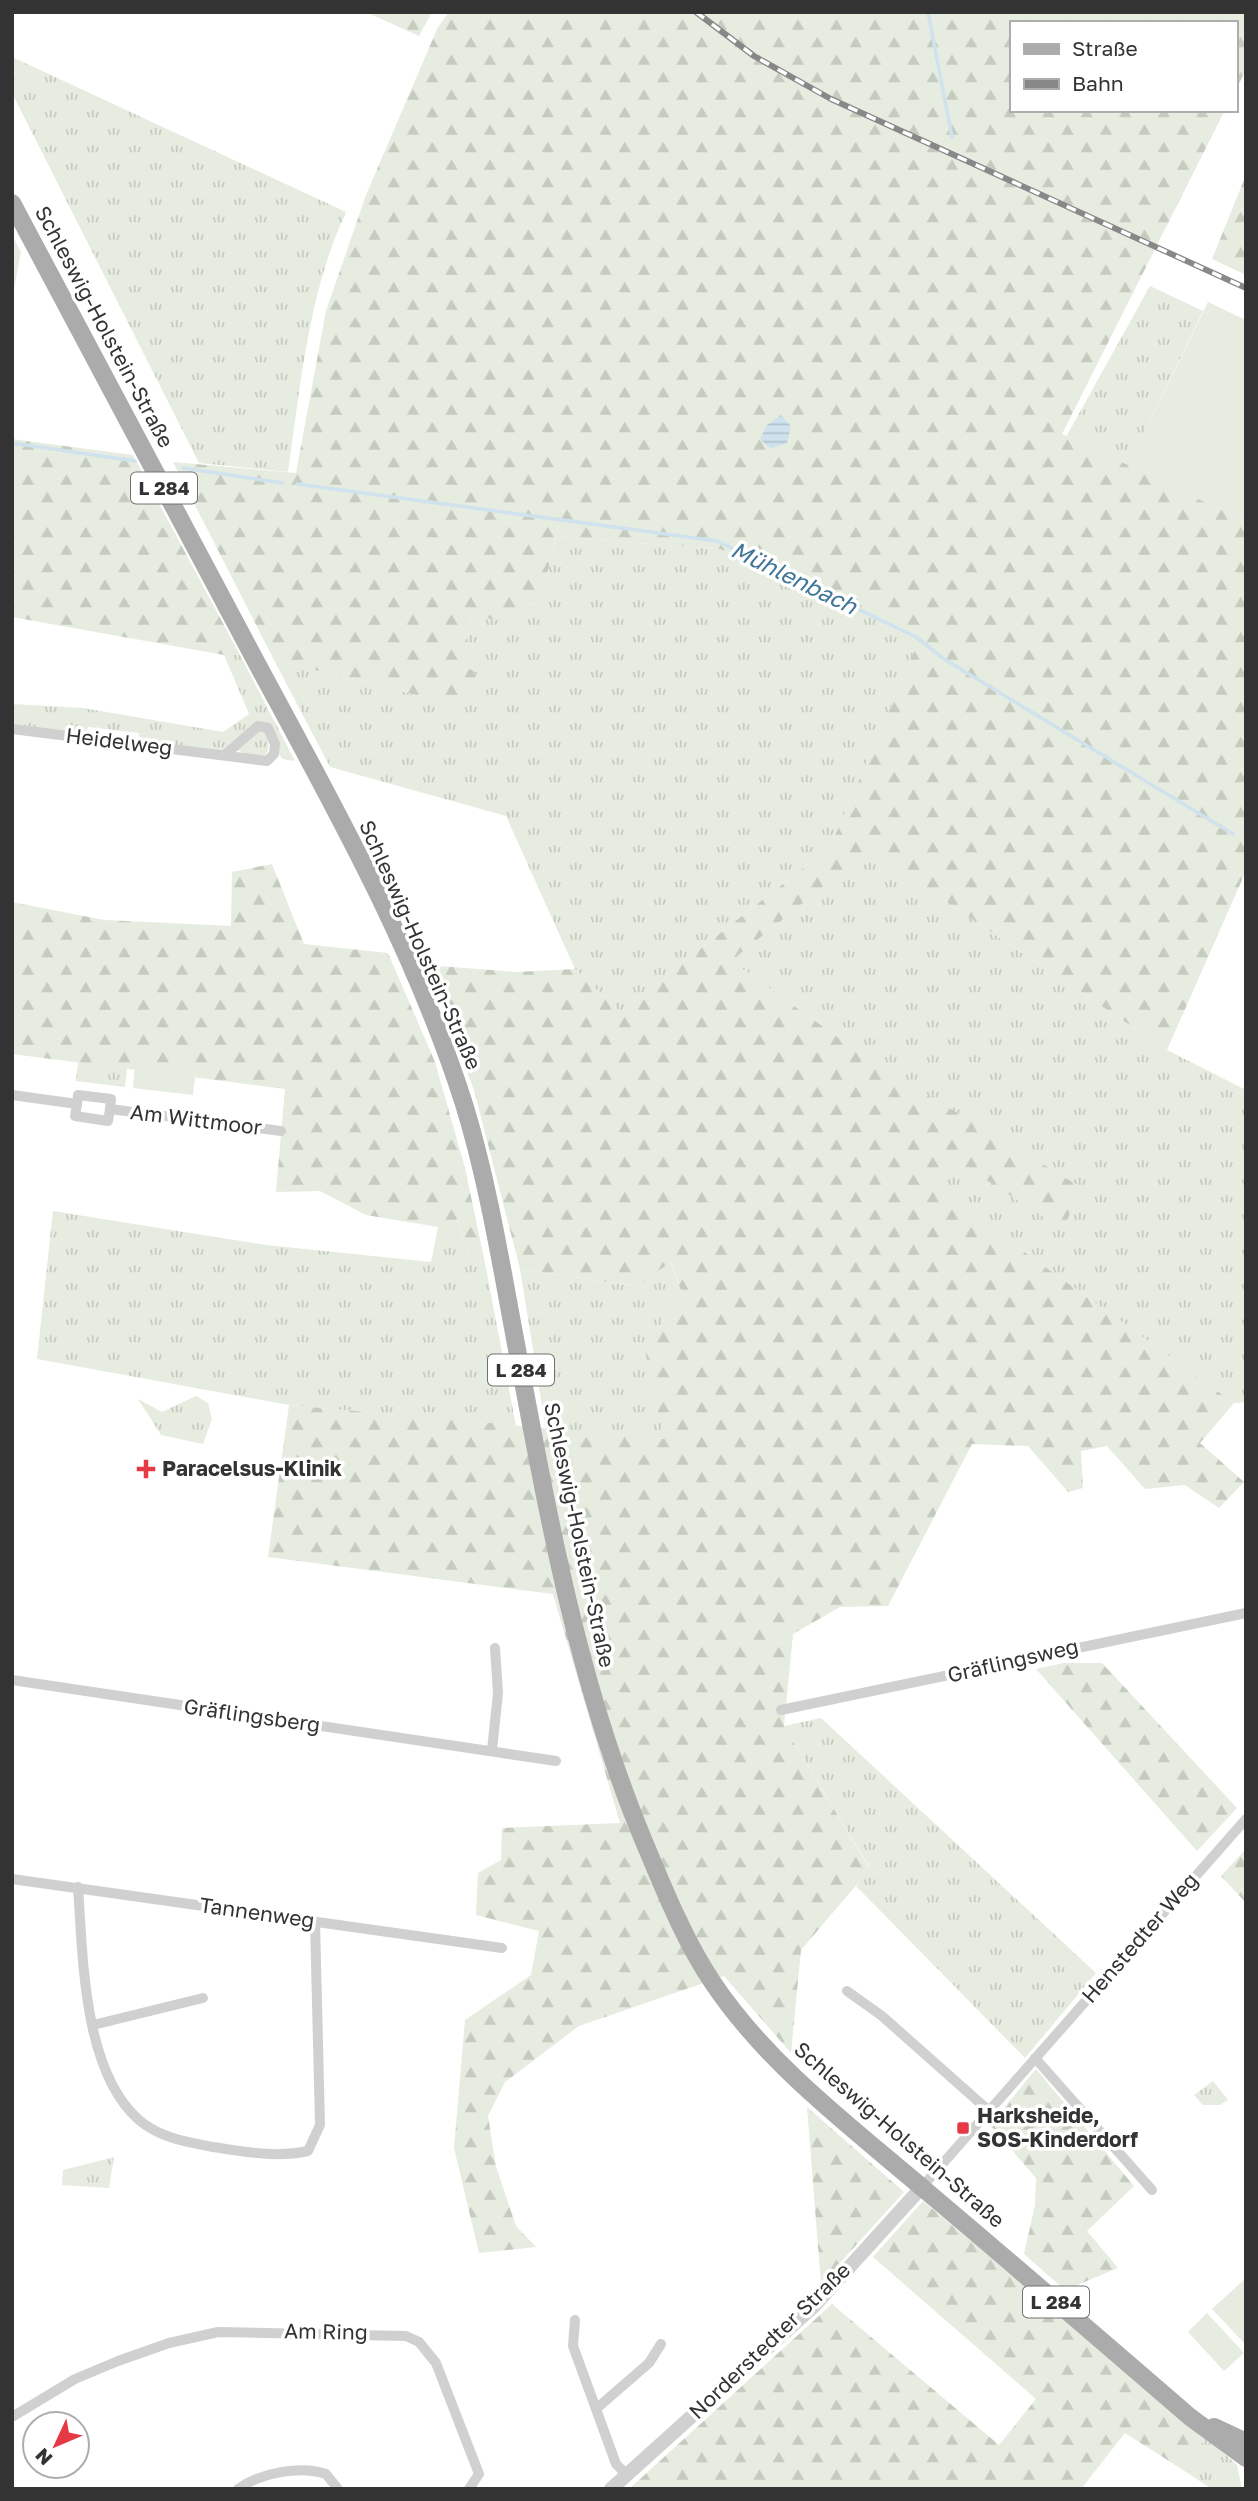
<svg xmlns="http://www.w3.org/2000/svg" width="1258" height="2501" viewBox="0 0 1258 2501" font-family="'Golos Text',sans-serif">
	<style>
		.grass { fill: url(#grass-tufts) }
		.forest { fill: url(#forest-firs) }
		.garden { fill: #e6ecdf }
		.water { fill: url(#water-rules) }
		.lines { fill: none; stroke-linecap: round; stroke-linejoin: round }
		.stream { stroke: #cfe2ee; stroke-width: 3.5 }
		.minor { stroke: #d0d0d0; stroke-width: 10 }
		.tertiary { stroke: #d0d0d0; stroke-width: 14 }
		.primary { stroke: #ababab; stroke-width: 18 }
		.rail-casing { stroke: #888; stroke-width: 6 }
		.rail { stroke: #fff; stroke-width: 3.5; stroke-dasharray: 10; stroke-linecap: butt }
		.poi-dot { fill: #e63946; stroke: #fff; stroke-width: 2.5 }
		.labels { text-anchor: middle; stroke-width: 7; stroke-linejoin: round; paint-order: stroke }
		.shield { fill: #fff; stroke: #707070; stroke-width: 2 }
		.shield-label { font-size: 19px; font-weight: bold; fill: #333 }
		.street-label { font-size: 21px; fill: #333; stroke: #fff }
		.poi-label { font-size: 21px; font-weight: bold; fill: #333; stroke: #fff; text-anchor: start }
		.water-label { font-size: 23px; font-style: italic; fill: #3f7597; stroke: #fff }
	</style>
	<defs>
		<pattern id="grass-tufts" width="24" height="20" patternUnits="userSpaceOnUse" patternTransform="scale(1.75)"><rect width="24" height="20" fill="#e6ecdf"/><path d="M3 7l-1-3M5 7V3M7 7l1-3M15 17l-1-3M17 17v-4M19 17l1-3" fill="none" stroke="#c6cbc0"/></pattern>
		<pattern id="forest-firs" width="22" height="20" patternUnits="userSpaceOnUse" patternTransform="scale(1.75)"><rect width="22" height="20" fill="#e6ecdf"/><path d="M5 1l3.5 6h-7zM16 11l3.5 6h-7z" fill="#c6cbc0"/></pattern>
		<pattern id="water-rules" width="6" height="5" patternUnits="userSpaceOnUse" patternTransform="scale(1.75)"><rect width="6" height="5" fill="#cfe2ee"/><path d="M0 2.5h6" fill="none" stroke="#b2c2cd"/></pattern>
	</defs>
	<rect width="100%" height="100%" fill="#fff"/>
	<!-- grass -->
	<g class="grass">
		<path d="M12,57L346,212C308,294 301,383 288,472L199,463L12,93Z"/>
		<path d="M1150,286L1203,311L1128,467L1066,437Z"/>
		<path d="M556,537L720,549L922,636L830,847L620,1012L575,969L506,816L330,767L274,660L449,703L462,664L472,615L517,623L523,603L540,604Z"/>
		<path d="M224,655H240L295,761L283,759L278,753L279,743L258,724L223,752L139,741V733L88,727L86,734L12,725V704L83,708L223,732L249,714Z"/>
		<path d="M265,730C276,757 260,766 238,750V744L252,731Z"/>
		<path d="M869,850L1167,1050L1246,1090V1402L1234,1403L929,1183L946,1154L1063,1229L874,1063L731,961Z"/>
		<path d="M79,1055L128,1061L125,1087L76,1081Z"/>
		<path d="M53,1211L266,1245L431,1262L438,1227L458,1219L470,1261L485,1263L516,1426L289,1405L37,1359Z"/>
		<path d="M670,1261L681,1291L645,1351L665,1439L546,1430L520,1269L635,1286Z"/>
		<path d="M196,1396L208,1403L212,1419L203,1444L161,1435L138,1399L162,1412Z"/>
		<path d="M821,1718L1096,1973L1025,2058L856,1886L870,1868L784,1726Z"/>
		<path d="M1213,2081L1228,2100L1220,2105H1203L1194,2095Z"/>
		<path d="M114,2157L109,2188L62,2185L63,2170Z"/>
		<path d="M1206,2437L1237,2465L1242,2489H1212L1183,2470Z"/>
	</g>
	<!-- forest -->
	<g class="forest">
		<path d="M366,12H432L419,36Z"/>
		<path d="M449,12H1246V70L1235,91V23H1011V110H1225L1062,434L1246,521V871L1167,1050L869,850L731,961L874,1063L1079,1186L1064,1230L947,1155L929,1183L1234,1403L1200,1443L1244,1482L1219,1508L1185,1485L1145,1489L1107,1446L1081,1451L1083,1488L1068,1492L1028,1446L972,1444L888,1606L840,1607L793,1634L784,1726L870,1869L801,1950L791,2053L724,1976L579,2026L505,2082L488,2116L496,2167L516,2226L536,2247L479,2253L454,2148L465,2020L531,1975L539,1931L476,1915L478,1873L501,1860L502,1828L620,1823L553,1594L268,1557L289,1405L664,1439L645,1351L681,1291L671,1262L636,1286L520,1269L474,1090L426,965L517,972L575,969L620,1012L830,847L921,636L720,549L556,537L540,604L523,603L517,624L472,615L462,664L475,672L476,694L449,703L274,660L173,462L296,473L326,311L366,195L438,27Z"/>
		<path d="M1246,175V275L1212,259Z"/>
		<path d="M12,235L21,252L12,299Z"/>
		<path d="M12,439L133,455L240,655H224L12,617Z"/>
		<path d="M272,864L304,944L388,953L435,1062L465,1168L485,1263L470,1261L458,1219L438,1227L366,1215L320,1191L276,1192L285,1089L12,1054V902L104,920L231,926L232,872Z"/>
		<path d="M1064,1663H1102L1237,1808L1197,1851L1036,1669Z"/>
		<path d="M1246,1849V1903L1221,1876Z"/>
		<path d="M1036,2069L1134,2186L1087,2231L1118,2268L1065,2290L1024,2254L1035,2205L1036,2178L990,2125Z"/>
		<path d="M807,2107L904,2192L821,2284Z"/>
		<path d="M923,2201L1206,2437L1183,2470L1125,2433L1081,2489H629L832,2304L999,2445L1036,2399L873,2257Z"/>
	</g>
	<!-- garden -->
	<g class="garden">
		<path d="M1208,302L1246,320V521L1128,467Z"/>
		<path d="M135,1062L196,1068L193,1095L133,1088Z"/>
		<path d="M1246,2278V2345L1212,2309Z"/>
		<path d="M1207,2313L1244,2353L1224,2371L1188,2332Z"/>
	</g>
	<!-- water -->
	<path class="water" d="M781,415L791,426L787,443L771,449L760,439L767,425Z"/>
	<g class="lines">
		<!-- stream -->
		<g class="stream">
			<path d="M928,12L952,137"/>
			<path d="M12,443L135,461"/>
			<path d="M183,468L283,483"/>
			<path d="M297,484L717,541L916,637L944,659L1233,834"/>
		</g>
		<!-- minor -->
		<g class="minor">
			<path d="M12,729L267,761L274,754L275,744L268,728L258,726L225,755"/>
			<path d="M12,1095L77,1104L75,1116L108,1121L110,1109L281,1131"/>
			<path d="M77,1104L78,1095L111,1099L110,1109"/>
			<path d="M12,1680L556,1761"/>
			<path d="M781,1710L1246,1613"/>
			<path d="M492,1750L498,1693L495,1648"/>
			<path d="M12,1879L502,1948"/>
			<path d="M78,1887C83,1957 83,2071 139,2120C160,2138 187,2142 213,2147C246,2152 276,2158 308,2151L320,2125L315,1921"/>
			<path d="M847,1991L882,2016L988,2110"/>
			<path d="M93,2025L203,1998"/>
			<path d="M1035,2058L1152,2190"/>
			<path d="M922,2187L1246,1819"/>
			<path d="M575,2320L573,2346L596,2409L649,2363L661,2344"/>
			<path d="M596,2409L616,2464L627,2475"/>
			<path d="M12,2417L75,2379L118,2361L169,2343L218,2332L406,2336L419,2342L436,2363L479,2474L469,2489"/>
			<path d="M238,2489C260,2473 301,2465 326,2474L338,2489"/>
		</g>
		<!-- tertiary -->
		<path class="tertiary" d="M611,2489L814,2306L922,2187"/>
		<!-- primary -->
		<g class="primary">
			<path d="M12,203C95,359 178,515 261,671C336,810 416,953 464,1104C488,1182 501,1264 516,1344C548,1514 577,1683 645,1844C665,1891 684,1940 713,1983C768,2065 850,2126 925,2190C1014,2265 1102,2341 1190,2417L1246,2458"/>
			<path d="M1214,2427L1246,2442"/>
		</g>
		<defs>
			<path id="rail" d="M696,12L754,56L831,99L1246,288"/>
		</defs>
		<!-- rail casing -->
		<use href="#rail" class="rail-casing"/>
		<!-- rail -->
		<use href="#rail" class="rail"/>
	</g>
	<!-- markers -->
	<g class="poi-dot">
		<path d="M142.5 1458.5h7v7h7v7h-7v7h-7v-7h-7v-7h7z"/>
		<rect x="956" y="2121" width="14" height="14" rx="3.5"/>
	</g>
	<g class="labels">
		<!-- shield labels -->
		<g class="shield">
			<rect x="131" y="472.5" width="66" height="31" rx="5"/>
			<rect x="488" y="1354.5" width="66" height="31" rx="5"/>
			<rect x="1023" y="2286.5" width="66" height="31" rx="5"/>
		</g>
		<g class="shield-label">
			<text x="164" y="495">L 284</text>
			<text x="521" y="1377">L 284</text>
			<text x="1056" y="2309">L 284</text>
		</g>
		<!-- street labels -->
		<g class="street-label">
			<text transform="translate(104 327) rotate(62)" y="7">Schleswig-Holstein-Straße</text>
			<text transform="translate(119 742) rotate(7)" y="7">Heidelweg</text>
			<text transform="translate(420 945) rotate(66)" y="7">Schleswig-Holstein-Straße</text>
			<text transform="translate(196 1120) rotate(7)" y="7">Am Wittmoor</text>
			<text transform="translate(579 1535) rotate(78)" y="7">Schleswig-Holstein-Straße</text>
			<text transform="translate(1013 1661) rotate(-13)" y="7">Gräflingsweg</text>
			<text transform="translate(252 1716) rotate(8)" y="7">Gräflingsberg</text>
			<text transform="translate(257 1913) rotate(8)" y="7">Tannenweg</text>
			<text transform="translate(1140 1938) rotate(-49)" y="7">Henstedter Weg</text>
			<text transform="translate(899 2135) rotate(41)" y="7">Schleswig-Holstein-Straße</text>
			<text transform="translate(326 2332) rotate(1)" y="7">Am Ring</text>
			<text transform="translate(770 2341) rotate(-44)" y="7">Norderstedter Straße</text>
		</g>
		<!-- poi labels -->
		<g class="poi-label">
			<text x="162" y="1476">Paracelsus-Klinik</text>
			<text x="977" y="2123">Harksheide,<tspan x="977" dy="24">SOS-Kinderdorf</tspan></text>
		</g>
		<!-- water labels -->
		<g class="water-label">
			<text transform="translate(794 578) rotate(26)" y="8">Mühlenbach</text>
		</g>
	</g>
	<!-- border -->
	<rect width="1258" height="2501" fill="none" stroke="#333333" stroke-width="28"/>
	<!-- legend -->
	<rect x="1010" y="21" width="228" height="91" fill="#ffffff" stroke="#adadad" stroke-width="2"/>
	<rect x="1024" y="44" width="35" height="10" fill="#ababab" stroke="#adadad" stroke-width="2"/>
	<text x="1072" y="56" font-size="21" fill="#333333">Straße</text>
	<rect x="1024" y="79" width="35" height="10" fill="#888888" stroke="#adadad" stroke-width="2"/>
	<text x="1072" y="91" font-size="21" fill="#333333">Bahn</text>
	<!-- north arrow -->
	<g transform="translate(56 2445) rotate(226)"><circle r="33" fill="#ffffff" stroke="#adadad" stroke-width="2"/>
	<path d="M0-5L12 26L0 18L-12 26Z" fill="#e63946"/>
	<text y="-10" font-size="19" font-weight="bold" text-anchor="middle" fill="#333333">N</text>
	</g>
</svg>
